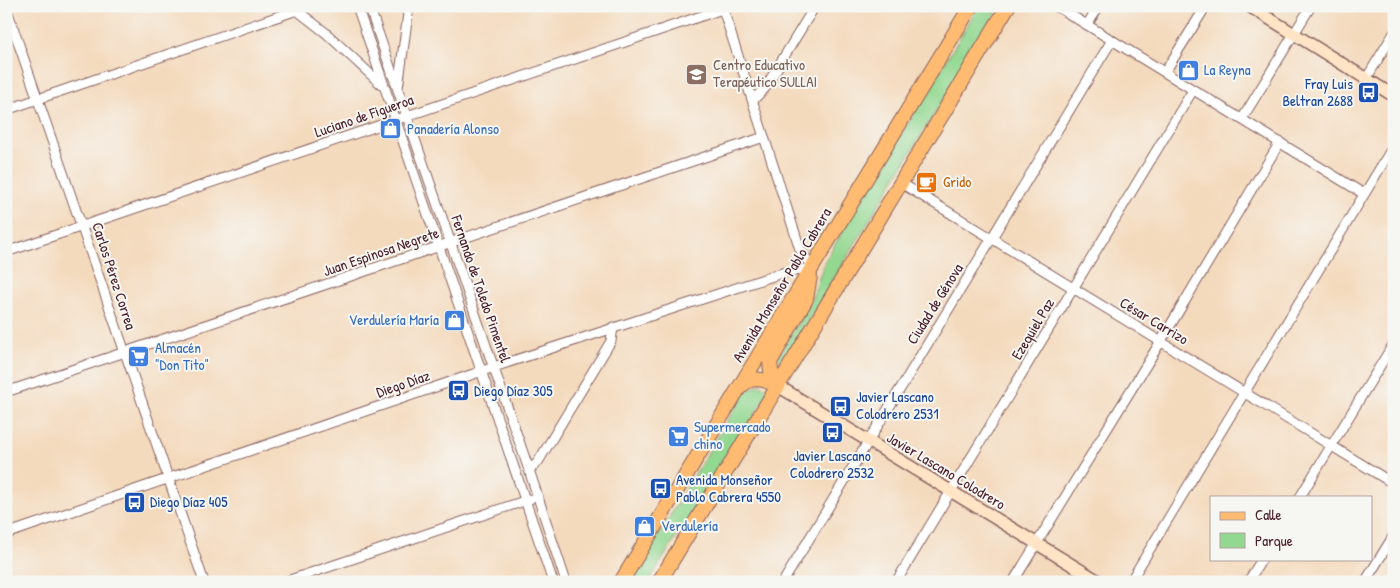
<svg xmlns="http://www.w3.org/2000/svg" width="1400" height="588" viewBox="0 0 1400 588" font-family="'Patrick Hand',sans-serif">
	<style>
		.green { fill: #93d891; stroke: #6e7c5e }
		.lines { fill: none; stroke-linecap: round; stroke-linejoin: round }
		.minor-casing { stroke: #86605e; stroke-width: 11 }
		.secondary-casing { stroke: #86605e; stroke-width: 14 }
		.primary-casing { stroke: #86605e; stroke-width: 16 }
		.minor { stroke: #fff; stroke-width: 9 }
		.secondary { stroke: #ffe4c6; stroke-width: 11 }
		.primary { stroke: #ffbb71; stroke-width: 14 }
		.labels { text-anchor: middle; stroke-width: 4; stroke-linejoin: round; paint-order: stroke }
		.education-label { font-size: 15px; fill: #785e54; stroke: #f6f6f2; text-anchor: start }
		.shop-label { font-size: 15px; fill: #366cbe; stroke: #f6f6f2; text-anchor: start }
		.transit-label { font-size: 15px; fill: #164399; stroke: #f6f6f2; text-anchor: start }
		.street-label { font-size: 15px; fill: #4a1f2b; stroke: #f6f6f2 }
		.food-label { font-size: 15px; fill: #c56008; stroke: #f6f6f2; text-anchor: start }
	</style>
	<rect width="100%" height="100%" fill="#f6f6f2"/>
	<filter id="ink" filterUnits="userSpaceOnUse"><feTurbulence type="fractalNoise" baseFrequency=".02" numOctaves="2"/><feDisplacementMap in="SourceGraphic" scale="10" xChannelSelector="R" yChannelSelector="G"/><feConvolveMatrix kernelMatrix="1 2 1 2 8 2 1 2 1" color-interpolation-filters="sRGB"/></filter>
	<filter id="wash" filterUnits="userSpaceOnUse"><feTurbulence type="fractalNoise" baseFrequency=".0096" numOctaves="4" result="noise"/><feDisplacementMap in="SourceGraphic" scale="20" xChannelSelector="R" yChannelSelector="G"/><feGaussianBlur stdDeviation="1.12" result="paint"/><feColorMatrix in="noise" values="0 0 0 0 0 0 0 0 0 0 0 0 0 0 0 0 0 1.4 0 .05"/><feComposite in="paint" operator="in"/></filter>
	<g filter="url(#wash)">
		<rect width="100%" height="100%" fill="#f4dabd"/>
		<!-- green -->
		<g class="green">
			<path d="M979,6H1000L781,365L779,355L811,301L825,261Z"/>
			<path d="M760,385L769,389L768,393L648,582H630L743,395L752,388Z"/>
		</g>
	</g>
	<g filter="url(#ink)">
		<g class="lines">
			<defs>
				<g id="minor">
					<path d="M357,6L553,582"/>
					<path d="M369,6L529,470L566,582"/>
					<path d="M1056,6L1364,194"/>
					<path d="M6,7L204,582"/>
					<path d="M294,8L326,33L382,85"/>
					<path d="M1087,25L1099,6"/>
					<path d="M1165,72L1206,6"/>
					<path d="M1366,79L1394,33"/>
					<path d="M398,88L409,6"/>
					<path d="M753,100L765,88L815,6"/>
					<path d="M6,110L297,10"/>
					<path d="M1242,119L1311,6"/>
					<path d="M901,183L1394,484"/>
					<path d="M6,252L731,6"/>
					<path d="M6,392L764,137"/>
					<path d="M529,470L538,462L611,341L613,327"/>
					<path d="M1300,497L1394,343"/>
					<path d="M6,534L494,367L782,273L812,268L800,249L722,6"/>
					<path d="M284,582L530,499"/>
					<path d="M783,582L1112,40"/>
					<path d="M896,582L1193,90"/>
					<path d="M1013,582L1161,341L1280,142"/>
					<path d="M1130,582L1394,145"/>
					<path d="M1248,582L1262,559"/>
					<path d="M1365,582L1394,535"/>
				</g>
				<g id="secondary">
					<path d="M1249,6L1394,96"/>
					<path d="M778,386L1100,582"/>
				</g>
				<g id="primary">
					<path d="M778,386L771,371L770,362L806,299L810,276"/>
					<path d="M740,387C752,375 764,379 778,386"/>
					<path d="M621,582L971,6"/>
					<path d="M659,582L1008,6"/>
				</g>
			</defs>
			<!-- minor casing -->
			<use href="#minor" class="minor-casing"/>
			<!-- secondary casing -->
			<use href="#secondary" class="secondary-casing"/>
			<!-- primary casing -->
			<use href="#primary" class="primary-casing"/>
			<!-- minor -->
			<use href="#minor" class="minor"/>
			<!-- secondary -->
			<use href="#secondary" class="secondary"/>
			<!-- primary -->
			<use href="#primary" class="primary"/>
		</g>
	</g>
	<!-- icons -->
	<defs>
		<symbol id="shop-square" viewBox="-11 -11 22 22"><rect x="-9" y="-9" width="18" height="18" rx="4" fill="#3f7fe0" stroke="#f6f6f2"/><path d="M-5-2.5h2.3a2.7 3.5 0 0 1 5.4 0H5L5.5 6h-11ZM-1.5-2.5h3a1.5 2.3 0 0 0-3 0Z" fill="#fff"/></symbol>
		<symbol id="school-square" viewBox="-11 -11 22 22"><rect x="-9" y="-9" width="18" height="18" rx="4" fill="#8d6e63" stroke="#f6f6f2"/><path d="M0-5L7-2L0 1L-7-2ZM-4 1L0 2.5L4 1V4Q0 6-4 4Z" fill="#fff"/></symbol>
		<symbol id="bus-square" viewBox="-11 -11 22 22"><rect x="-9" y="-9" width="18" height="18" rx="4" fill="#1a4fb4" stroke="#f6f6f2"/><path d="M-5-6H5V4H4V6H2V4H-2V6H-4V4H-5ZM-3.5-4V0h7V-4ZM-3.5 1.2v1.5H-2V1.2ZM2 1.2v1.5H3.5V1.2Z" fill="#fff"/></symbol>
		<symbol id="cafe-square" viewBox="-11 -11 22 22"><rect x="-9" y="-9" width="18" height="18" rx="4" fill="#e8710a" stroke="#f6f6f2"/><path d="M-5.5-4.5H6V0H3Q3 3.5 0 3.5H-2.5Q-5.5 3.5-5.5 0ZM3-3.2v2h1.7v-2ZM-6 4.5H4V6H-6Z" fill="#fff"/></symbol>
		<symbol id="supermarket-square" viewBox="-11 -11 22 22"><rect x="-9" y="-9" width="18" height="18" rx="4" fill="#3f7fe0" stroke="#f6f6f2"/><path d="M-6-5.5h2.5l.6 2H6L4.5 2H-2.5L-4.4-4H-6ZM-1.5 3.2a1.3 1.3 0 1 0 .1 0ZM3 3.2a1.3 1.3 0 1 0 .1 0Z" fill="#fff"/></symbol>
	</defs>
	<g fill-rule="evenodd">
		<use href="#shop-square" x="1176" y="58" width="25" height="25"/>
		<use href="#school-square" x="684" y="62" width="25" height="25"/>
		<use href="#bus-square" x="1356" y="80" width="25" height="25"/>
		<use href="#shop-square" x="378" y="116" width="25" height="25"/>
		<use href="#cafe-square" x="914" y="170" width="25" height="25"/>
		<use href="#shop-square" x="442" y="308" width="25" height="25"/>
		<use href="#supermarket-square" x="126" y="344" width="25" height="25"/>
		<use href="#bus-square" x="446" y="378" width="25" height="25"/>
		<use href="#bus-square" x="828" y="394" width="25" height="25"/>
		<use href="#bus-square" x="820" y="420" width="25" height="25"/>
		<use href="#supermarket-square" x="666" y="424" width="25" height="25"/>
		<use href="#bus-square" x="648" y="476" width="25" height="25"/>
		<use href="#bus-square" x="122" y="490" width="25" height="25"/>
		<use href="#shop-square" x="632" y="514" width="25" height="25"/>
	</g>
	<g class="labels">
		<!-- education labels -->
		<g class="education-label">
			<text x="713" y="70">Centro Educativo<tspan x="713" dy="17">Terapéutico SULLAI</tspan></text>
		</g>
		<!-- shop labels -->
		<g class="shop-label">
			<text x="1204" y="75">La Reyna</text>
			<text x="407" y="134">Panadería Alonso</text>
			<text x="439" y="325" text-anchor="end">Verdulería María</text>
			<text x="155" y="353">Almacén<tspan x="155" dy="17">"Don Tito"</tspan></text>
			<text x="694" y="432">Supermercado<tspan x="694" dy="17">chino</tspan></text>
			<text x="661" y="531">Verdulería</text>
		</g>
		<!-- transit labels -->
		<g class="transit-label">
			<text x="1353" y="89" text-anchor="end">Fray Luis<tspan x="1353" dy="17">Beltran 2688</tspan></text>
			<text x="474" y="396">Diego Díaz 305</text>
			<text x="856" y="402">Javier Lascano<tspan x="856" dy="17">Colodrero 2531</tspan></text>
			<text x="832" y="461" text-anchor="middle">Javier Lascano<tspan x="832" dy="17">Colodrero 2532</tspan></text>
			<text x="676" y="485">Avenida Monseñor<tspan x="676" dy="17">Pablo Cabrera 4550</tspan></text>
			<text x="150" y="507">Diego Díaz 405</text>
		</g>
		<!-- street labels -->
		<g class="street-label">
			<text transform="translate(364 116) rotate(-19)" y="5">Luciano de Figueroa</text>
			<text transform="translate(381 252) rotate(-19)" y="5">Juan Espinosa Negrete</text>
			<text transform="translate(114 276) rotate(72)" y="5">Carlos Pérez Correa</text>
			<text transform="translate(782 285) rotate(-59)" y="5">Avenida Monseñor Pablo Cabrera</text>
			<text transform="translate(481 289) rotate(71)" y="5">Fernando de Toledo Pimentel</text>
			<text transform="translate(935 304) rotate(-58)" y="5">Ciudad de Génova</text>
			<text transform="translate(1154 321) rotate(31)" y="5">César Carrizo</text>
			<text transform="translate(1033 329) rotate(-59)" y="5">Ezequiel Paz</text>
			<text transform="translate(403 384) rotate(-19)" y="5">Diego Díaz</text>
			<text transform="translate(946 471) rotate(31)" y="5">Javier Lascano Colodrero</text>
		</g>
		<!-- food labels -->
		<g class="food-label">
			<text x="943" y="187">Grido</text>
		</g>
	</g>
	<!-- margin -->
	<rect width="1400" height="588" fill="none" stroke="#f6f6f2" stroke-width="25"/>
	<!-- legend -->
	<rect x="1210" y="496" width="162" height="65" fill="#f6f6f2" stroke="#b1a0a2"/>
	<rect x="1220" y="512" width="25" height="8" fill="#ffbb71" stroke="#b1a0a2"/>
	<text x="1255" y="520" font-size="15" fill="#4a1f2b">Calle</text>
	<rect x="1220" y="533" width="25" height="15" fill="#93d891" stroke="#b1a0a2"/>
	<text x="1255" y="546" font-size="15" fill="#4a1f2b">Parque</text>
</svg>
